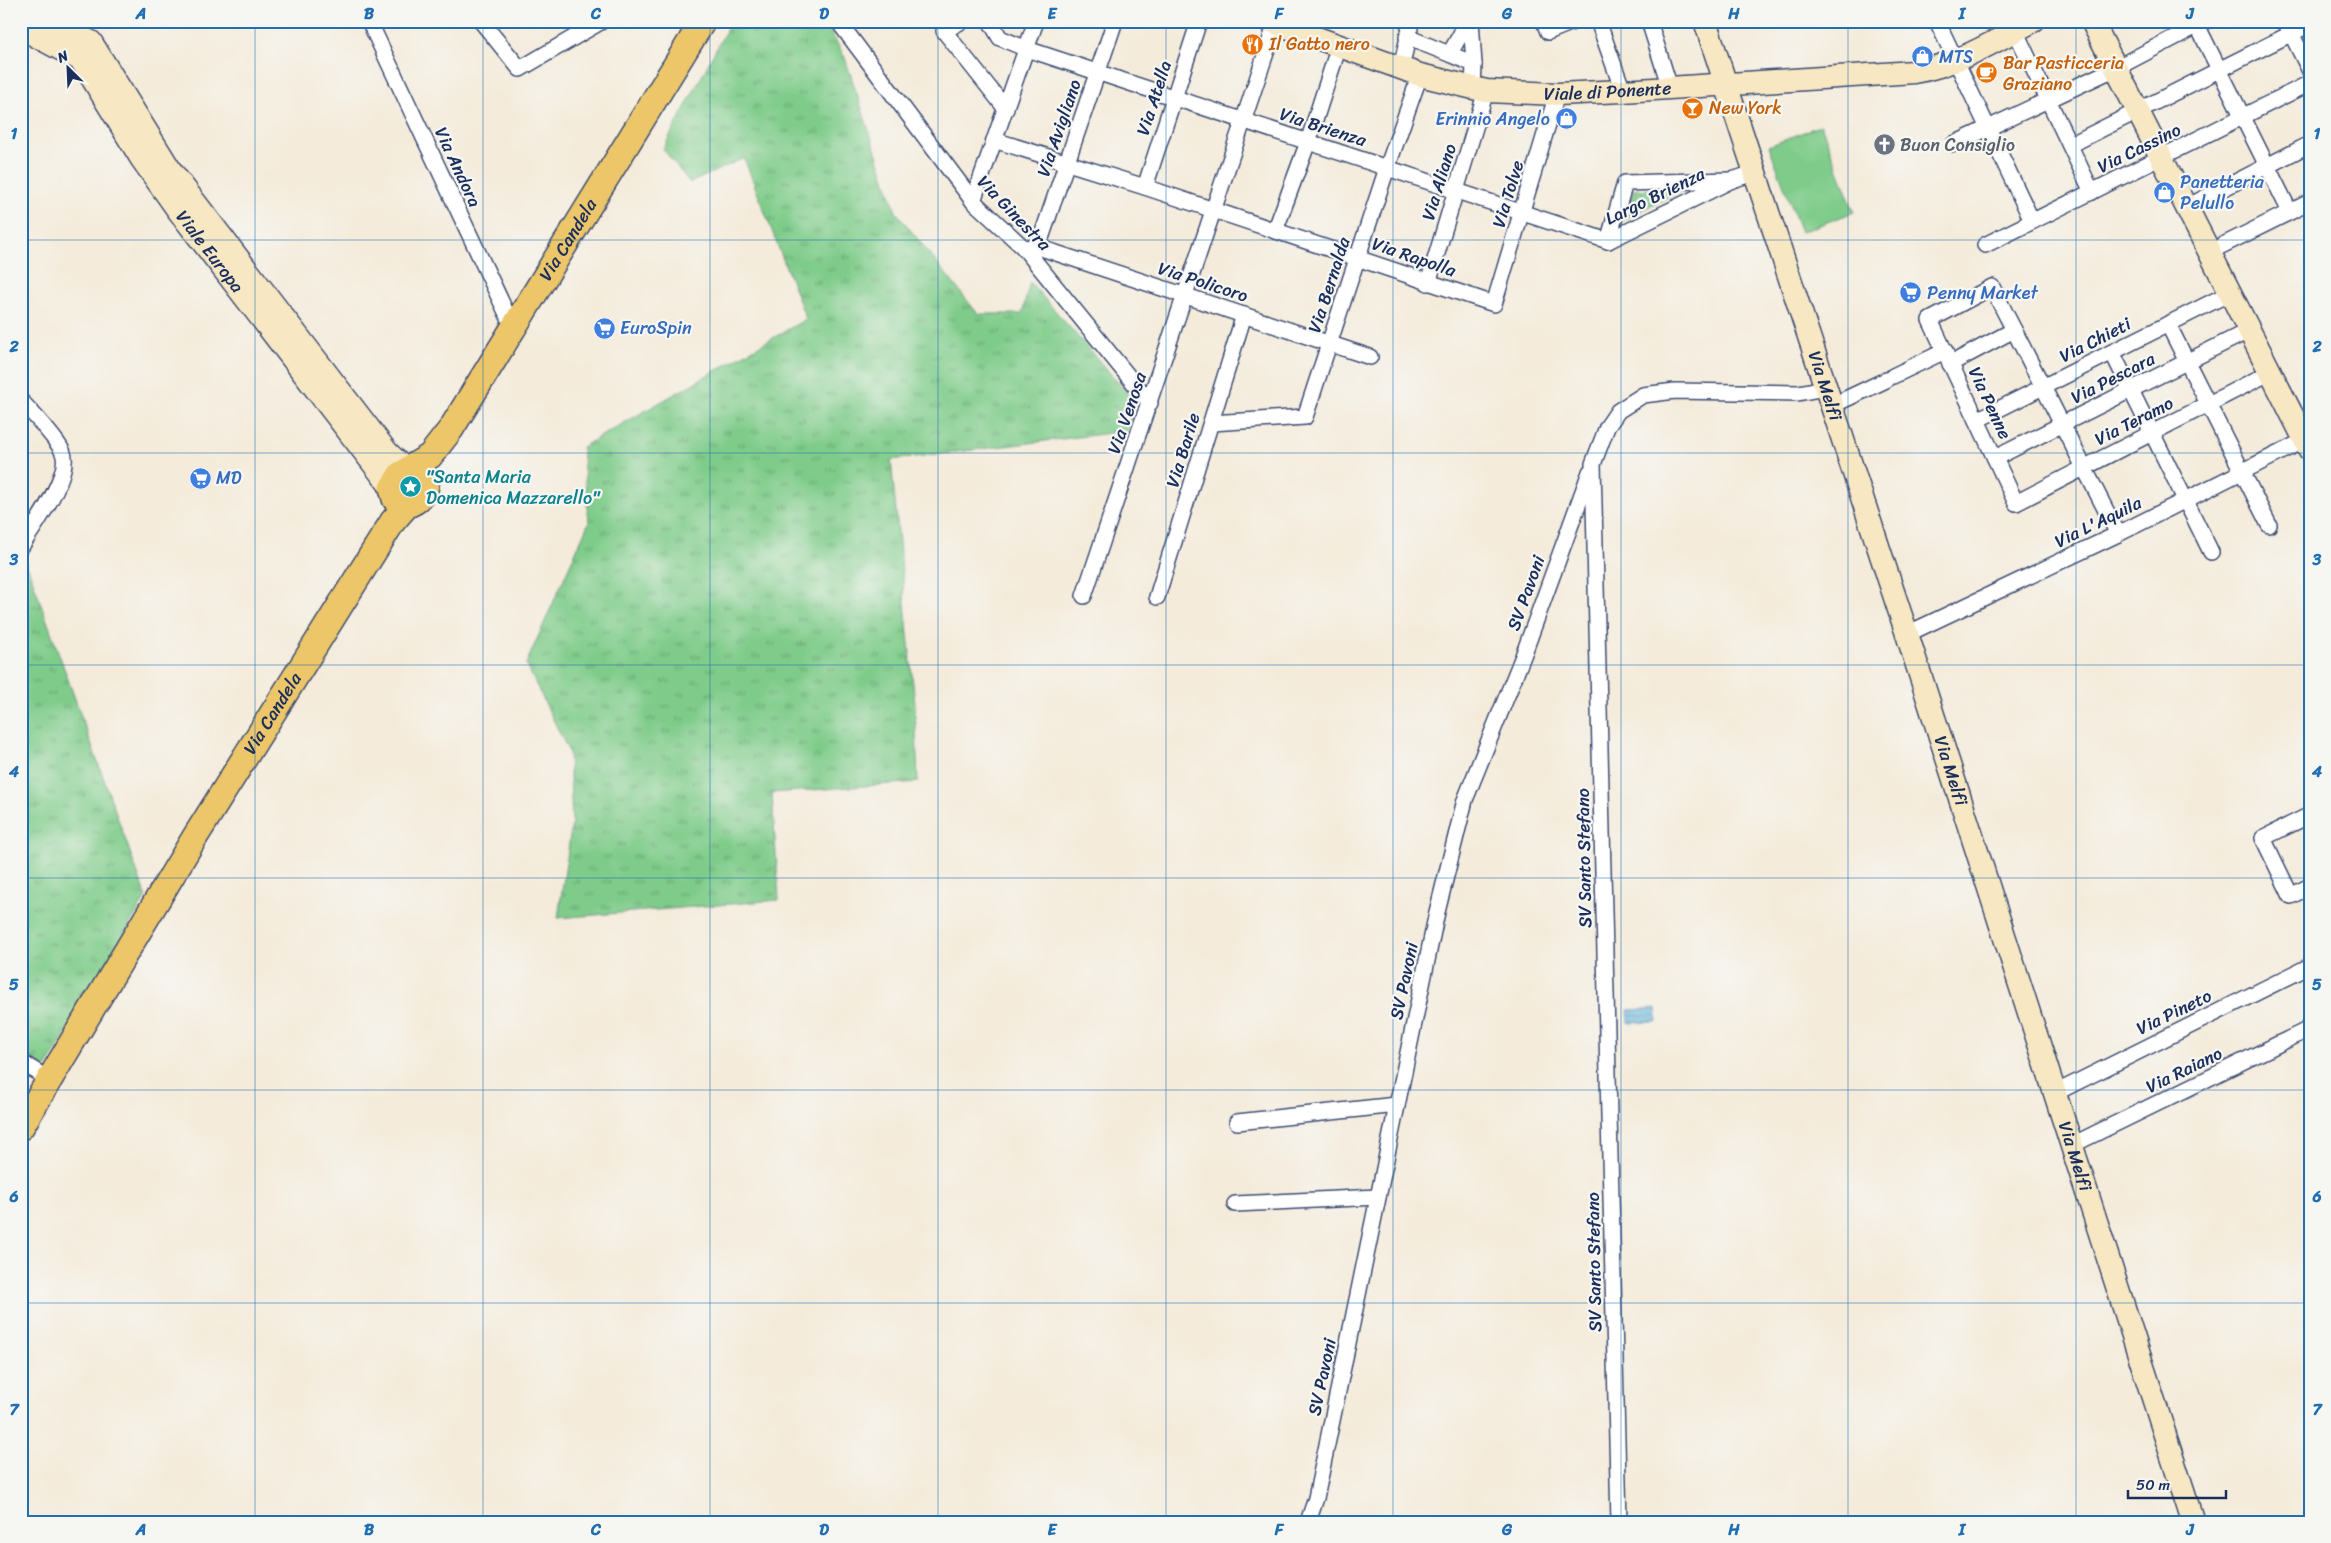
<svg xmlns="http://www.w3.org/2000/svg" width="2331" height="1543" viewBox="0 0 2331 1543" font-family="Sriracha,sans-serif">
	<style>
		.grass { fill: url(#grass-tufts); stroke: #4d7e74 }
		.park { fill: url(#park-dots); stroke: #4d7e74 }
		.pitch { fill: #7fcc8a; stroke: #4d7e74 }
		.water { fill: url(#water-rules); stroke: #3c709b }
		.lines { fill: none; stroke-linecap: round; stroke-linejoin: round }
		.street-casing { stroke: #3c4b71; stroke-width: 18 }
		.secondary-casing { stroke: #3c4b71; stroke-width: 25 }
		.primary-casing { stroke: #3c4b71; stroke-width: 28 }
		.street { stroke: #fff; stroke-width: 15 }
		.secondary { stroke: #f7e8c3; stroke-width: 22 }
		.primary { stroke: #ecc669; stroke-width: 25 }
		.grid { fill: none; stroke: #1f6fb2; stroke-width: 1; stroke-opacity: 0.55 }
		.labels { text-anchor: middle; stroke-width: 4.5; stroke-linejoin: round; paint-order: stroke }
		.food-label { font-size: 18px; fill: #c56008; stroke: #f6f6f2; text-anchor: start }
		.shop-label { font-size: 18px; fill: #366cbe; stroke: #f6f6f2; text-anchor: start }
		.street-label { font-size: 18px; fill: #1b2f5e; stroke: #f6f6f2 }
		.worship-label { font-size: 18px; fill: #5b616d; stroke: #f6f6f2; text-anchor: start }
		.culture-label { font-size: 18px; fill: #0d838f; stroke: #f6f6f2; text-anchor: start }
		.neatline { fill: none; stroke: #1f6fb2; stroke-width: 2 }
		.grid-label { font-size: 16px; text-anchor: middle; font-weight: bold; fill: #1f6fb2 }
	</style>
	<defs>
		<pattern id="grass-tufts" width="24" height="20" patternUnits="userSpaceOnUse" patternTransform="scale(1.25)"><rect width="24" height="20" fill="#7fcc8a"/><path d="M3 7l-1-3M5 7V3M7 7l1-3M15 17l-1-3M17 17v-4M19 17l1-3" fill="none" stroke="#67a674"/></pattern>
		<pattern id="park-dots" width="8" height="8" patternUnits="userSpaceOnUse" patternTransform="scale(1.25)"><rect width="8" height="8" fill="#7fcc8a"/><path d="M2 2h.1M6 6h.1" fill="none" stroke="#67a674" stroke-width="1.8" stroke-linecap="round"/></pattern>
		<pattern id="water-rules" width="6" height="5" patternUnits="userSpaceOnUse" patternTransform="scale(1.25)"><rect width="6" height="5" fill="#5db1d8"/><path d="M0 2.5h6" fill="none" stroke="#4c90b2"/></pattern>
	</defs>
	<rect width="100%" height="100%" fill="#f6f6f2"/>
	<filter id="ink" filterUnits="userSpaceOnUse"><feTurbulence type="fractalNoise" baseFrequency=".02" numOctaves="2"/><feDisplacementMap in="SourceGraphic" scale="10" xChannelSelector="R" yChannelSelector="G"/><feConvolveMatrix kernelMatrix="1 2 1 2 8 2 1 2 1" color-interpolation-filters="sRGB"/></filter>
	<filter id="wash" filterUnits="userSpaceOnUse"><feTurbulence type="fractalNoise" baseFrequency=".0096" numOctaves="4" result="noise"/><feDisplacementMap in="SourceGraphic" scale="20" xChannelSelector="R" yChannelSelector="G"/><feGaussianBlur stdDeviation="1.12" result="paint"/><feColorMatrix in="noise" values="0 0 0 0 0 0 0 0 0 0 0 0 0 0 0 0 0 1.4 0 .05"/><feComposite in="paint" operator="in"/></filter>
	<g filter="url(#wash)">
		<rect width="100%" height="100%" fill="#f4ebda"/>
		<!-- grass -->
		<g class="grass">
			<path d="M731,21H825L845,58L896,212L978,314H1022L1030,282L1136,403L1127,431L891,460L915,705L918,782L772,793L779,900L558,918L572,823L569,752L526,664L589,522L582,447L806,319L744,158L690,183L663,149Z"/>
			<path d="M21,548L146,897L46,1068L21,1052Z"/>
		</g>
		<!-- park -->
		<path class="park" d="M1685,188L1622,220L1634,190Z"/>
		<!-- pitch -->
		<path class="pitch" d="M1821,125L1854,212L1801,232L1769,146Z"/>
		<!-- water -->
		<path class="water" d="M1656,1008L1657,1022L1629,1023L1628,1010Z"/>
	</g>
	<g filter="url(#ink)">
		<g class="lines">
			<defs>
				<g id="street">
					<path d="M369,21L514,329"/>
					<path d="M481,21L520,69L602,21"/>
					<path d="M838,21L973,201L1024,248L1150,403"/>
					<path d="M962,21L944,31L1006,109"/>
					<path d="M990,21L1000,38L1027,49L1608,241"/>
					<path d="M1471,21L1474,64L1473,89"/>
					<path d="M1544,21L1548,32L1575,21"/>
					<path d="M1598,21L1623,91"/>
					<path d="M1649,21L1670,88"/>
					<path d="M1937,21L2032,221"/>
					<path d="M2195,21L2290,212"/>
					<path d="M2285,21L2310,71"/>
					<path d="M2012,24L2092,192"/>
					<path d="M1407,37L1474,64"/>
					<path d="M1450,53L1462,32L1461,21"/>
					<path d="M1401,68L1410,29L1407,21"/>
					<path d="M994,140L1145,187L1494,304L1557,94"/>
					<path d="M1954,144L2116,68L2206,21"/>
					<path d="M2070,145L2310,24"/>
					<path d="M1145,187L1199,21"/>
					<path d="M973,201L1036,21"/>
					<path d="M2187,207L2310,144"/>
					<path d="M1275,231L1308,142L1339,46"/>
					<path d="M1608,241L1625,183L1732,180"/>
					<path d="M1608,241L1732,180L1754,173"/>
					<path d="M1985,245L2310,83"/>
					<path d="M1038,247L1115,21"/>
					<path d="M1024,248L1038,247L1370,357"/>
					<path d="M2209,252L2310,202"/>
					<path d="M1428,283L1486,91"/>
					<path d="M2168,324L2269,525"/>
					<path d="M2112,352L2211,552"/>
					<path d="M1950,364L2014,330"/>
					<path d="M1893,376L1945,351"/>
					<path d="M21,401C30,410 60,443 63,453C72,474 33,528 21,547"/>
					<path d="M1831,406L1886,380"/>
					<path d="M1977,420L2230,293"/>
					<path d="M1211,423L1305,417L1387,168L1420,75"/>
					<path d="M1995,458L2248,331"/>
					<path d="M2118,534L1992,287L1930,320L2016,503C2100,459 2185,416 2269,373"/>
					<path d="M1084,596L1276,23"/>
					<path d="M1157,597L1244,315"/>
					<path d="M1907,634L2118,534L2305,440"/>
					<path d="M2310,815L2263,838L2291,896L2310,886"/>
					<path d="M21,1062L50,1080"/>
					<path d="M2055,1093L2310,966"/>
					<path d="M1237,1122L1397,1105"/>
					<path d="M2072,1145L2307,1030L2310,1024"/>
					<path d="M1235,1204L1378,1197"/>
					<path d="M1308,1522L1316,1498L1437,912L1465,800L1523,656L1590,472"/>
					<path d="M1619,1522L1593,464L1607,427L1618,411L1643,395L1675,391L1798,393L1825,388"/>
				</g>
				<g id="secondary">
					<path d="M48,21L91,42L171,171L387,452L406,470"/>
					<path id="s1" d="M1270,21L1420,75L1486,91L1557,94L1623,91L1914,72C1957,65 1995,41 2033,21"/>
					<path id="s2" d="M1705,21L1907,634L2193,1522"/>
					<path d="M2092,21L2310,450"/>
					<path id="s3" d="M21,28L81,60L141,158L178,210L392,488"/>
				</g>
				<g id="primary">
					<path id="s4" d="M410,468L430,456L451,429L703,21"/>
					<path d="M413,468C437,473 425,504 404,505L395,499L392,488L401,474Z"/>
					<path id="s5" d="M21,1127L195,837L393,521L407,505"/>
				</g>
			</defs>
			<!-- street casing -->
			<use href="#street" class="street-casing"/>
			<!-- secondary casing -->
			<use href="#secondary" class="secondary-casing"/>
			<!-- primary casing -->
			<use href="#primary" class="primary-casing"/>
			<!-- street -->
			<use href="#street" class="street"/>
			<!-- secondary -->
			<use href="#secondary" class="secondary"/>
			<!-- primary -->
			<use href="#primary" class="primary"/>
		</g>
	</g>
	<!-- grid -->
	<path class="grid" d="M255,21V1522M483,21V1522M710,21V1522M938,21V1522M1166,21V1522M1393,21V1522M1621,21V1522M1848,21V1522M2076,21V1522M21,240H2310M21,453H2310M21,665H2310M21,878H2310M21,1090H2310M21,1303H2310"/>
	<!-- icons -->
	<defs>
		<symbol id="restaurant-disc" viewBox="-11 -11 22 22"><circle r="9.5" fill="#e8710a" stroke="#f6f6f2"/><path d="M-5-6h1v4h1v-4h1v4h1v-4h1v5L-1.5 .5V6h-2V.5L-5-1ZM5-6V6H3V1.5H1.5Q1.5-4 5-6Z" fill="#fff"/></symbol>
		<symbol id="shop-disc" viewBox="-11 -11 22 22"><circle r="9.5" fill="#3f7fe0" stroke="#f6f6f2"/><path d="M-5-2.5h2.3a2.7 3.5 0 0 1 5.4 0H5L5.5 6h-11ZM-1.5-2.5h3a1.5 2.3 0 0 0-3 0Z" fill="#fff"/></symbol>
		<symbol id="cafe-disc" viewBox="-11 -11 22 22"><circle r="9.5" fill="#e8710a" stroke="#f6f6f2"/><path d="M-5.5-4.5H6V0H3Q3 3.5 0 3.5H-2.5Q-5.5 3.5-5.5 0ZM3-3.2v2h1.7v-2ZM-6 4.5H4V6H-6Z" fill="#fff"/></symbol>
		<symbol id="bar-disc" viewBox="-11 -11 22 22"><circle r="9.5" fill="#e8710a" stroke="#f6f6f2"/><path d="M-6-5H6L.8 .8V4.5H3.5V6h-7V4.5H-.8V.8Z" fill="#fff"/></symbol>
		<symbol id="church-disc" viewBox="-11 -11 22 22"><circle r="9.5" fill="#6b7280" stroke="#f6f6f2"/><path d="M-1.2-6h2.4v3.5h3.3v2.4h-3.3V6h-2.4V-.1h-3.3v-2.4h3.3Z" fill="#fff"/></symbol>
		<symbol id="supermarket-disc" viewBox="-11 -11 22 22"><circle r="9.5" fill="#3f7fe0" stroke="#f6f6f2"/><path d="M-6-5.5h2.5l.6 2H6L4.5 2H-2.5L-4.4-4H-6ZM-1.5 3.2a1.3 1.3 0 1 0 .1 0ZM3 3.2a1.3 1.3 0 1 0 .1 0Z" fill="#fff"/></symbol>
		<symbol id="sight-disc" viewBox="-11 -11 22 22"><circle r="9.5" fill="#0f9aa8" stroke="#f6f6f2"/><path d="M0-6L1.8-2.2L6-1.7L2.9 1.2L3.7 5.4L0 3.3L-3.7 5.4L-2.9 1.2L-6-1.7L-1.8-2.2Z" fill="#fff"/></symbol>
	</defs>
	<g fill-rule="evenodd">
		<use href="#restaurant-disc" x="1240" y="32" width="25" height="25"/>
		<use href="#shop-disc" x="1910" y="44" width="25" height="25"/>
		<use href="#cafe-disc" x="1974" y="60" width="25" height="25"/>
		<use href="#bar-disc" x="1680" y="96" width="25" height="25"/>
		<use href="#shop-disc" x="1554" y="106" width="25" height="25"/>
		<use href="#church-disc" x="1872" y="132" width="25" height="25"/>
		<use href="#shop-disc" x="2152" y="180" width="25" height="25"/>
		<use href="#supermarket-disc" x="1898" y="280" width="25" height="25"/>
		<use href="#supermarket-disc" x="592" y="316" width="25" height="25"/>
		<use href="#supermarket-disc" x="188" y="466" width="25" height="25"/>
		<use href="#sight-disc" x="398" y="474" width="25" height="25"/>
	</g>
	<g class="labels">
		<!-- food labels -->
		<g class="food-label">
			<text x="1269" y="50">Il Gatto nero</text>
			<text x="2003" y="69">Bar Pasticceria<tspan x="2003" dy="21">Graziano</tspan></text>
			<text x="1709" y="114">New York</text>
		</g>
		<!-- shop labels -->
		<g class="shop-label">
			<text x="1939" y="63">MTS</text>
			<text x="1550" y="125" text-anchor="end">Erinnio Angelo</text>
			<text x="2180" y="188">Panetteria<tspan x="2180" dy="21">Pelullo</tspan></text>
			<text x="1927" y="299">Penny Market</text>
			<text x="620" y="334">EuroSpin</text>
			<text x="216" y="484">MD</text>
		</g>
		<!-- street labels -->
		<g class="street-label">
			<text dy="6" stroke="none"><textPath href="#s1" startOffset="349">Viale di Ponente</textPath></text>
			<text transform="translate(1154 98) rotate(-72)" y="6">Via Atella</text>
			<text transform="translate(1323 127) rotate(18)" y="6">Via Brienza</text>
			<text transform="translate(1059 128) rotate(-71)" y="6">Via Avigliano</text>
			<text transform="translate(2139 148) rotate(-26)" y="6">Via Cassino</text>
			<text transform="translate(458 167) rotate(65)" y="6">Via Andora</text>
			<text transform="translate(1439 182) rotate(-73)" y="6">Via Aliano</text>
			<text transform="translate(1508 194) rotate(-73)" y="6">Via Tolve</text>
			<text transform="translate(1655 196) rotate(-26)" y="6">Largo Brienza</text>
			<text transform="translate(1014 213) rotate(46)" y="6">Via Ginestra</text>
			<text dy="6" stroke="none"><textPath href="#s4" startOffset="280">Via Candela</textPath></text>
			<text dy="6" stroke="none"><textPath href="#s3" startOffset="299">Viale Europa</textPath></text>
			<text transform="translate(1414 257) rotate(19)" y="6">Via Rapolla</text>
			<text transform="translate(1203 282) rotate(18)" y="6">Via Policoro</text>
			<text transform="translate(1329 285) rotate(-72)" y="6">Via Bernalda</text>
			<text transform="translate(2095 340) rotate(-27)" y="6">Via Chieti</text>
			<text transform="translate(2113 378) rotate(-27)" y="6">Via Pescara</text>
			<text dy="6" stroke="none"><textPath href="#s2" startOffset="384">Via Melfi</textPath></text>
			<text transform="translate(1990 403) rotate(65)" y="6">Via Penne</text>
			<text transform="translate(1127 413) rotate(-71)" y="6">Via Venosa</text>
			<text transform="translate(2134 421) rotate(-27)" y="6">Via Teramo</text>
			<text transform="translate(1183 450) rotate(-73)" y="6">Via Barile</text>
			<text transform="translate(2098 522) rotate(-26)" y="6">Via L'Aquila</text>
			<text transform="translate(1526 593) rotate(-70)" y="6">SV Pavoni</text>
			<text dy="6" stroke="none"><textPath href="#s5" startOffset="484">Via Candela</textPath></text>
			<text dy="6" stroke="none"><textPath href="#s2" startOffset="789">Via Melfi</textPath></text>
			<text transform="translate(1584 858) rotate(-91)" y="6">SV Santo Stefano</text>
			<text transform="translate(1404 981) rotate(-78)" y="6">SV Pavoni</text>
			<text transform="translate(2174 1012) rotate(-26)" y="6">Via Pineto</text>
			<text transform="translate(2184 1070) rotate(-26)" y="6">Via Raiano</text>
			<text dy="6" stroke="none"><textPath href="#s2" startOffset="1194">Via Melfi</textPath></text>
			<text transform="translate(1594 1262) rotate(-91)" y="6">SV Santo Stefano</text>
			<text transform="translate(1322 1377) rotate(-78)" y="6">SV Pavoni</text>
		</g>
		<!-- worship labels -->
		<g class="worship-label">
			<text x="1900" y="151">Buon Consiglio</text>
		</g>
		<!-- culture labels -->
		<g class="culture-label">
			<text x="426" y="483">"Santa Maria<tspan x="426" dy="21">Domenica Mazzarello"</tspan></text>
		</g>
	</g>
	<!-- margin -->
	<rect width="2331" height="1543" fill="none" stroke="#f6f6f2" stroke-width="55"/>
	<!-- north arrow -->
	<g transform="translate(68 68) rotate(336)" stroke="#f6f6f2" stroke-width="4" paint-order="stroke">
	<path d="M0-4L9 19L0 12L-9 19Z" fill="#1b2f5e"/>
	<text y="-8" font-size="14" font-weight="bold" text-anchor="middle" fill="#1b2f5e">N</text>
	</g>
	<!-- scale -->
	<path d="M2128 1490v8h98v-8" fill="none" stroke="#1b2f5e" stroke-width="2.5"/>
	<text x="2136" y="1490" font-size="15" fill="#1b2f5e" stroke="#f6f6f2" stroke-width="4" paint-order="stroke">50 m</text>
	<rect x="28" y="28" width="2276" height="1488" class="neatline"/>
	<g class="grid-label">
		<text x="141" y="19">A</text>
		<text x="369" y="19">B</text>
		<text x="596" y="19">C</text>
		<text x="824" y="19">D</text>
		<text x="1052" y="19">E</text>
		<text x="1279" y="19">F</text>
		<text x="1507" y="19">G</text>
		<text x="1734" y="19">H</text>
		<text x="1962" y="19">I</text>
		<text x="2190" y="19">J</text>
		<text x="14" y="139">1</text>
		<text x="2317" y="139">1</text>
		<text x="14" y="352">2</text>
		<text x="2317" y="352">2</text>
		<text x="14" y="565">3</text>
		<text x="2317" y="565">3</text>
		<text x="14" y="777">4</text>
		<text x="2317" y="777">4</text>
		<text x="14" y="990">5</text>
		<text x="2317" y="990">5</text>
		<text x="14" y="1202">6</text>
		<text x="2317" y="1202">6</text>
		<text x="14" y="1415">7</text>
		<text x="2317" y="1415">7</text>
		<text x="141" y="1535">A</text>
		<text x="369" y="1535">B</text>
		<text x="596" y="1535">C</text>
		<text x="824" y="1535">D</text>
		<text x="1052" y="1535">E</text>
		<text x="1279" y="1535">F</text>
		<text x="1507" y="1535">G</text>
		<text x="1734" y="1535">H</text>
		<text x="1962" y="1535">I</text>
		<text x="2190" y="1535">J</text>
	</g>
</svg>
